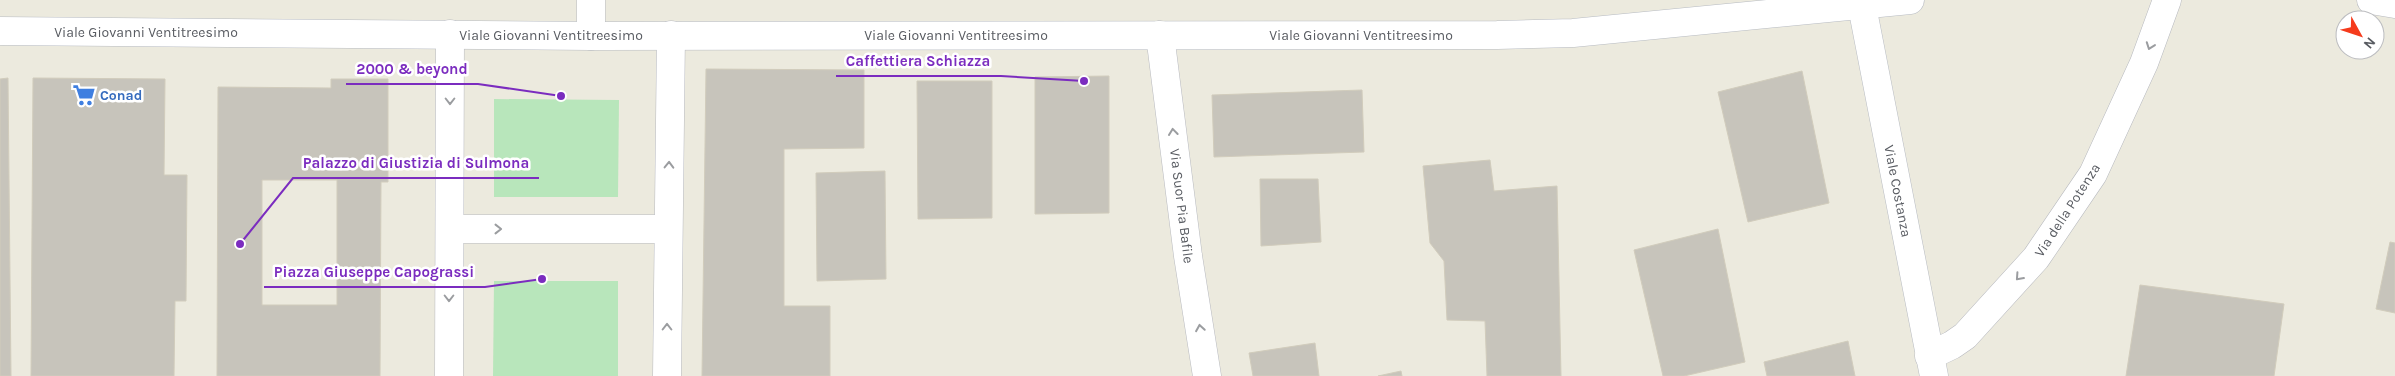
<svg xmlns="http://www.w3.org/2000/svg" width="2395" height="376" viewBox="0 0 2395 376" font-family="Karla,sans-serif">
	<style>
		.green { fill: #b8e6bb }
		.building { fill: #c7c4bb; stroke: #d1ccbc; fill-rule: evenodd }
		.lines { fill: none; stroke-linecap: round; stroke-linejoin: round }
		.street-casing { stroke: #b7b9bf; stroke-width: 29 }
		.secondary-casing { stroke: #b7bbc2; stroke-width: 29 }
		.street { stroke: #fff; stroke-width: 28 }
		.secondary { stroke: #fff; stroke-width: 28 }
		.oneway { stroke: #9b9da0 }
		.labels { text-anchor: middle; stroke-width: 5; stroke-linejoin: round; paint-order: stroke }
		.street-label { font-size: 14px; fill: #585b61; stroke: #fff }
		.shop-label { font-size: 14px; font-weight: bold; fill: #366cbe; stroke: #fff; text-anchor: start }
		.leader { fill: none; stroke: #7b2cbf; stroke-width: 2 }
		.callout-dot { fill: #7b2cbf; stroke: #fff; stroke-width: 2 }
		.callout-label { font-size: 15px; text-anchor: middle; font-weight: bold; fill: #7b2cbf; stroke: #fff; stroke-width: 5; stroke-linejoin: round; paint-order: stroke }
	</style>
	<rect width="100%" height="100%" fill="#eceade"/>
	<!-- green -->
	<g class="green">
		<path d="M494,99L619,100L618,197H494Z"/>
		<path d="M494,281H618V376H493Z"/>
	</g>
	<!-- building -->
	<g class="building">
		<path d="M706,69L864,70V148L784,149V306H830V376H702Z"/>
		<path d="M1802,71L1829,203L1748,222L1718,92Z"/>
		<path d="M1109,76V213L1035,214V77Z"/>
		<path d="M8,78L11,376H0V79Z"/>
		<path d="M33,78L165,79L164,175H187L186,301H175L174,376H31Z"/>
		<path d="M331,79H388V182H381L380,376H217L218,87L331,88ZM262,180H337V305H262Z"/>
		<path d="M917,81H992V218L918,219Z"/>
		<path d="M1362,90L1364,152L1214,157L1212,95Z"/>
		<path d="M1490,160L1494,191L1557,186L1561,376H1487L1485,321L1447,320L1444,261L1430,243L1423,166Z"/>
		<path d="M885,171L886,279L817,281L816,173Z"/>
		<path d="M1260,179H1318L1321,242L1261,246Z"/>
		<path d="M1718,229L1745,362L1684,376H1663L1634,250Z"/>
		<path d="M2390,242L2395,243V313L2376,309Z"/>
		<path d="M2140,285L2284,304L2274,376H2126Z"/>
		<path d="M1848,341L1855,376H1767L1764,362Z"/>
		<path d="M1315,343L1319,376H1253L1249,353Z"/>
		<path d="M1401,371L1402,376H1378Z"/>
	</g>
	<g class="lines">
		<defs>
			<g id="street">
				<path d="M2371,0L2395,4"/>
				<path d="M1160,35L1188,256L1207,376"/>
				<path d="M591,36V0"/>
				<path d="M450,229H668"/>
				<path d="M1929,356L1952,345L1965,336L2036,258L2093,174L2144,63L2167,0"/>
				<path d="M449,376L450,34"/>
				<path d="M667,376L671,35"/>
			</g>
			<g id="secondary">
				<path d="M1862,6L1934,376"/>
				<path d="M0,31L591,36L1497,35L1573,33L1910,0"/>
			</g>
		</defs>
		<!-- street casing -->
		<use href="#street" class="street-casing"/>
		<!-- secondary casing -->
		<use href="#secondary" class="secondary-casing"/>
		<!-- street -->
		<use href="#street" class="street"/>
		<!-- secondary -->
		<use href="#secondary" class="secondary"/>
	</g>
	<!-- one-way arrows -->
	<defs><path id="oneway-chevron" d="M-2-3.5L2.5 0L-2 3.5" fill="none" stroke-width="1.6" stroke-linecap="round" stroke-linejoin="round" transform="scale(1.25)"/></defs>
	<g class="oneway">
		<use href="#oneway-chevron" transform="translate(2150 46) rotate(110)"/>
		<use href="#oneway-chevron" transform="translate(450 101) rotate(90)"/>
		<use href="#oneway-chevron" transform="translate(1173 132) rotate(-97)"/>
		<use href="#oneway-chevron" transform="translate(669 165) rotate(-89)"/>
		<use href="#oneway-chevron" transform="translate(498 229)"/>
		<use href="#oneway-chevron" transform="translate(2019 277) rotate(132)"/>
		<use href="#oneway-chevron" transform="translate(449 298) rotate(90)"/>
		<use href="#oneway-chevron" transform="translate(667 327) rotate(-90)"/>
		<use href="#oneway-chevron" transform="translate(1200 328) rotate(-99)"/>
	</g>
	<!-- icons -->
	<defs>
		<symbol id="supermarket-bare" viewBox="-9 -9 18 18"><path d="M-6-5.5h2.5l.6 2H6L4.5 2H-2.5L-4.4-4H-6ZM-1.5 3.2a1.3 1.3 0 1 0 .1 0ZM3 3.2a1.3 1.3 0 1 0 .1 0Z" fill="#3f7fe0" stroke="#fff" stroke-width="2.5" paint-order="stroke"/></symbol>
	</defs>
	<g fill-rule="evenodd">
		<use href="#supermarket-bare" x="68" y="79" width="32" height="32"/>
	</g>
	<g class="labels">
		<!-- street labels -->
		<g class="street-label">
			<text x="146" y="37">Viale Giovanni Ventitreesimo</text>
			<text x="551" y="40">Viale Giovanni Ventitreesimo</text>
			<text x="956" y="40">Viale Giovanni Ventitreesimo</text>
			<text x="1361" y="40">Viale Giovanni Ventitreesimo</text>
			<text transform="translate(1898 191) rotate(79)" y="5">Viale Costanza</text>
			<text transform="translate(1182 206) rotate(83)" y="5">Via Suor Pia Bafile</text>
			<text transform="translate(2067 210) rotate(-57)" y="5">Via della Potenza</text>
		</g>
		<!-- shop labels -->
		<g class="shop-label">
			<text x="100" y="100">Conad</text>
		</g>
	</g>
	<!-- callouts -->
	<path class="leader" d="M1084 81L1001 76H836M561 96L478 84H346M240 244L293 178H539M542 279L485 287H264"/>
	<g class="callout-dot">
		<circle cx="1084" cy="81" r="5"/>
		<circle cx="561" cy="96" r="5"/>
		<circle cx="240" cy="244" r="5"/>
		<circle cx="542" cy="279" r="5"/>
	</g>
	<g class="callout-label">
		<text x="918" y="66">Caffettiera Schiazza</text>
		<text x="412" y="74">2000 &amp; beyond</text>
		<text x="416" y="168">Palazzo di Giustizia di Sulmona</text>
		<text x="374" y="277">Piazza Giuseppe Capograssi</text>
	</g>
	<!-- north arrow -->
	<g transform="translate(2360 35) rotate(130)"><circle r="24" fill="#ffffff" stroke="#bcbdc0"/>
	<path d="M0-4L9 19L0 12L-9 19Z" fill="#f53b1c"/>
	<text y="-8" font-size="14" font-weight="bold" text-anchor="middle" fill="#585b61">N</text>
	</g>
</svg>
